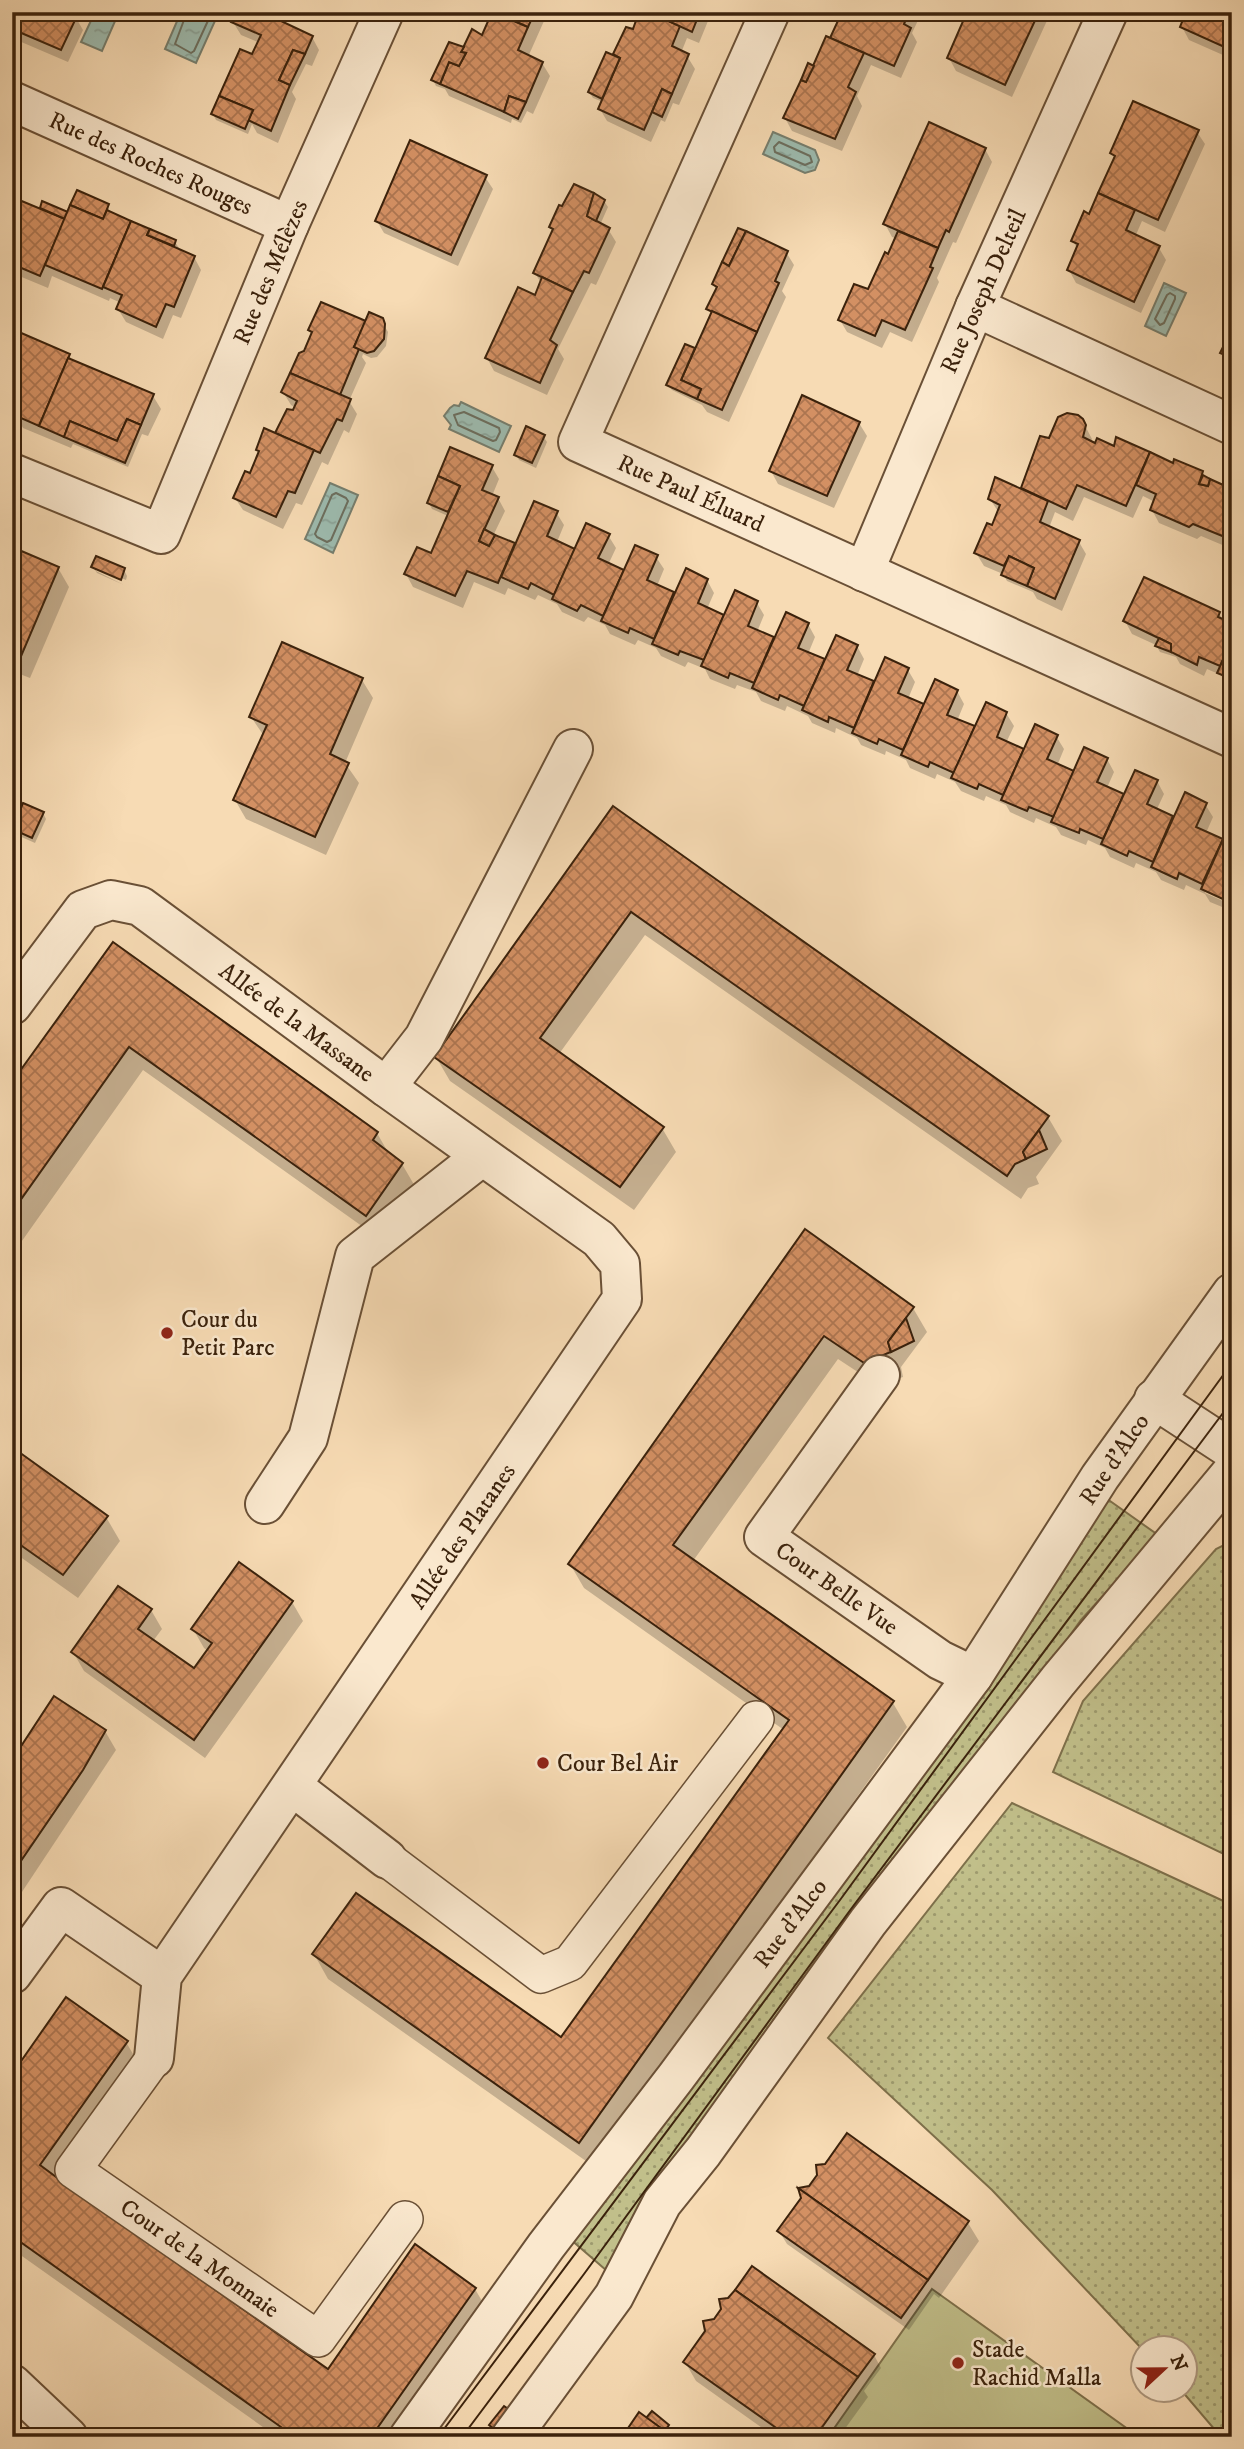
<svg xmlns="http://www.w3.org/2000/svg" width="1244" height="2449" viewBox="0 0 1244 2449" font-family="'IM FELL DW Pica',serif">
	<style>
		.grass { fill: url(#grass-dots); stroke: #7e704b; stroke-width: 2 }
		.garden { fill: #c1bf8a; stroke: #7e704b; stroke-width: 2 }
		.water { fill: url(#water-ripples); stroke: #767e6e; stroke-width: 2 }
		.shadow { fill: #0003 }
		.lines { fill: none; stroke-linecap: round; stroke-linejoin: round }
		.shore { stroke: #6c6e5e; stroke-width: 2 }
		.building { fill: url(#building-cross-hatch); stroke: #3b220c; stroke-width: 2 }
		.pedestrian-casing { stroke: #6a5036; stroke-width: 38 }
		.minor-casing { stroke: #6a5036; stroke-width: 42 }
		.tertiary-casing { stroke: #6a5036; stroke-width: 42 }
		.pedestrian { stroke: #fae8ce; stroke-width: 35 }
		.minor { stroke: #fae8ce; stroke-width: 38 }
		.tertiary { stroke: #fae8ce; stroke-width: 38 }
		.tram { stroke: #3b220c; stroke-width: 2 }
		.poi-dot { fill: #8f2418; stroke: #fae8ce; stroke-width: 2.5 }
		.labels { text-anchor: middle; stroke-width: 5; stroke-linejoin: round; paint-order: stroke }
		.street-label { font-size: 24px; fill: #3b220c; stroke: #fae8ce }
		.poi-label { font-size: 24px; fill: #3b220c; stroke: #fae8ce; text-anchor: start }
	</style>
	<defs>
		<pattern id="grass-dots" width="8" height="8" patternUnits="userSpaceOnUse" patternTransform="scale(1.75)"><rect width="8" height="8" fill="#c1bf8a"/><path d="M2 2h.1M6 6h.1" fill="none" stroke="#9e9b6f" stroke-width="1.8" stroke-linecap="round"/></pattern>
		<pattern id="water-ripples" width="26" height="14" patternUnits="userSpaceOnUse" patternTransform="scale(1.75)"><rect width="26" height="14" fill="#9dbbaf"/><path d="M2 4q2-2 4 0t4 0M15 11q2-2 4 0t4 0" fill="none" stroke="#88a095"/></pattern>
		<pattern id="building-cross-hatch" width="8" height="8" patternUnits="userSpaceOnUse" patternTransform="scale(1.75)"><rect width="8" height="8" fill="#d39063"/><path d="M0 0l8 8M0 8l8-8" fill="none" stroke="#ac7550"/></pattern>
	</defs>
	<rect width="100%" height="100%" fill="#f7dbb4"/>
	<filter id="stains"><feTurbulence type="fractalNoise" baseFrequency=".00286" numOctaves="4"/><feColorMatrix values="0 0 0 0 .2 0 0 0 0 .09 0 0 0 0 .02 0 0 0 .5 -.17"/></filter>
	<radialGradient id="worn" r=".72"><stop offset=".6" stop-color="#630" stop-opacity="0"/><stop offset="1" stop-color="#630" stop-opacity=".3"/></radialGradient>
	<!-- grass -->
	<g class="grass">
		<path d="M1103,1496L1158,1535L1081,1620L614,2277L569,2238Z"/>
		<path d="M1232,1541V1858L1053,1772L1083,1701L1216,1549Z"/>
		<path d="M1012,1803L1232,1905V2437H1221L1181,2390H1184V2348L1142,2349L992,2190L828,2038Z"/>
	</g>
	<!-- garden -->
	<path class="garden" d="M932,2289L1139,2437H828Z"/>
	<!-- water -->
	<g class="water">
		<path d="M95,12H119L102,51L81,42Z"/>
		<path d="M181,12H219L196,63L165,49Z"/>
		<path d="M773,132L815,150L819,160L815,170L805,173L763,154Z"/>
		<path d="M1164,283L1186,293L1166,336L1145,326Z"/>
		<path d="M461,402L511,426L499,452L449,429L451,425L444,416L450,408L454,405L459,406Z"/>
		<path d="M330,483L358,495L333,553L305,539Z"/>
	</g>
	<!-- shadow -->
	<g class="shadow">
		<path d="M12,12L76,18L83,30L68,62L12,38Z"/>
		<path d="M494,12H548L528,57L542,63L550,76L533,114L527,111L521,123L512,119L511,123L449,96L445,89L436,86L433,80L464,49L483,37Z"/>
		<path d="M651,12H706L705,15L708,21L699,43L687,38L681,53L687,56L695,69L679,105L673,103L665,122L661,120L651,142L607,121L600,109L603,102L593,98L589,92L617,59L615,54Z"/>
		<path d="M843,12H922L912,33L917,42L901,78L871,65L857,96L862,106L842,151L792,131L785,118L831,40Z"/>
		<path d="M970,12H1051L1012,97L956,71L949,58Z"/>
		<path d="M1232,12V59L1189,40L1182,27Z"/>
		<path d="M233,22L312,37L319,50L312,66L306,64L292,92L296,99L278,143L257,133L252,124L248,134L216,120L213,114L253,56L260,43L241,35Z"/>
		<path d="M1197,132L1205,144L1165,232L1142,221L1135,237L1159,248L1166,260L1141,313L1076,283L1069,270L1078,250L1073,241L1090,216L1115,158L1112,153Z"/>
		<path d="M985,149L992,162L956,243L953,242L937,278L939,282L912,342L890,332L882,348L847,332L840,320L869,291L897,239L892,237L885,224Z"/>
		<path d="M485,177L493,189L458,266L384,233L377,221Z"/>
		<path d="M12,199L44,212L42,208L68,215L108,205L110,214L175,242L179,248L177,250L194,257L201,270L181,318L173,315L163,339L126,322L118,309L121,303L110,298L109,301L52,276L48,288L12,273Z"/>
		<path d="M604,201L608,207L600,225L608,229L616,242L596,285L591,283L558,349L564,359L547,395L494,371L487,358L535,298L541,283L535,273L554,232L551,227Z"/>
		<path d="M786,252L794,265L782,291L786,297L729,422L707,412L702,405L672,390L668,385L694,349L696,352L712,315L708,309L717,291L713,284Z"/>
		<path d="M381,320L388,332L386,346L377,357L371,358L363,354L362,357L366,363L349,401L357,414L349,433L344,430L328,465L322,462L302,505L296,503L283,529L243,510L235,498L251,476L260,454L258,449L276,435L296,408L291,405L283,392L305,352L313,334L310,329L366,323Z"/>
		<path d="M12,331L69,355L72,361L153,396L161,409L148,436L142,434L128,467L73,444L71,448L23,428L19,421L12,418Z"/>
		<path d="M1232,333V367L1222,353Z"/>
		<path d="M1082,420L1092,439L1091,443L1115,449L1117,440L1174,465L1202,473L1206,479L1232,491V549L1201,536L1197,539L1159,523L1152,510L1155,502L1143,496L1133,518L1084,497L1073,521L1055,512L1049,528L1079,542L1086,554L1062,611L1037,599L1033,592L1007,581L1003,574L984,566L976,553L993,527L999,513L990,499L1022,491L1041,438L1050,440Z"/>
		<path d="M859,423L867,436L834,508L778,484L771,471Z"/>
		<path d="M543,436L547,442L536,468L519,460L516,454Z"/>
		<path d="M492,467L499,479L492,496L498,498L505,511L493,536L516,546L556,512L564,525L557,542L575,551L608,535L616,548L608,565L625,572L656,557L664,569L657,586L675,595L707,580L714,593L707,609L725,617L757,603L764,615L757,632L775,640L808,624L815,637L808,654L826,662L857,646L864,659L857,676L875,684L908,670L915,682L908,699L925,706L957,691L964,704L957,721L975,729L1006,713L1014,726L1006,743L1025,751L1056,736L1064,749L1057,766L1075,774L1107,759L1114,772L1107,788L1125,796L1157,781L1164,794L1156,811L1174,818L1205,804L1213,817L1206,833L1224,841L1232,823V901L1205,889V893L1232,905V911L1210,902L1205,894L1186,885L1184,890L1161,880L1156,872L1136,863L1134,868L1110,857L1105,848L1088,840L1086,845L1061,835L1056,827L1036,818L1034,823L1010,812L1006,805L986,796L984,801L961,791L955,782L937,774L935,779L910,768L906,760L886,751L885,755L861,745L857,738L836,728L835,733L812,723L808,716L787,706L785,711L761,701L756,692L737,685L735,689L710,679L705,669L688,662L685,667L661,656L656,648L638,640L635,645L610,634L605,625L588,617L584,622L562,612L557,604L538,595L535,600L508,588L505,595L474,582L463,608L413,587L406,574L431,556L448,516L432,509L429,503Z"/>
		<path d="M12,548L58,568L69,587L30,678L12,671Z"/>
		<path d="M97,558L124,570L127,576L126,580L96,567V571L124,585L97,573L93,567Z"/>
		<path d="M1219,613L1223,621L1232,625V688L1227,686L1221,675L1207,669L1204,676L1180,664L1176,657L1160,652L1156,645L1132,634L1125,621Z"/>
		<path d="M362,680L373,698L345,763L359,783L326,855L246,819L235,800L264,736L251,717Z"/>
		<path d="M613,809L1048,1117L1062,1141L1036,1177L1039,1184L1028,1188L1021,1199L645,935L559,1054L662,1128L676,1152L634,1210L450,1081L436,1057Z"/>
		<path d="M43,813L46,819L35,843L17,835L14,829Z"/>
		<path d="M113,944L377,1133L389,1154L402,1164L416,1188L380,1239L143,1070L12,1255V1086Z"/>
		<path d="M806,1232L913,1308L927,1332L901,1367L903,1377L891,1381L885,1390L838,1359L693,1561L893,1703L907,1727L593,2166L328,1979L314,1954L562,2040L784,1730L584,1588L570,1564Z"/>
		<path d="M12,1449L106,1517L120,1541L78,1598L12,1551Z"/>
		<path d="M292,1602L303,1621L205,1758L84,1671L73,1652L151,1610L162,1629L153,1641L195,1671L208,1651L204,1648L193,1629Z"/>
		<path d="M105,1731L116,1750L12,1907V1763Z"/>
		<path d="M126,2042L140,2066L60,2181L328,2372L475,2289L489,2313L401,2437H277L12,2249V2077Z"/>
		<path d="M848,2136L968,2223L979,2241L939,2298L934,2294L909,2330L787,2244L779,2231Z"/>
		<path d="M874,2355L881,2368L864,2391L868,2397L839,2437H775L696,2381L685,2362Z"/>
		<path d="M668,2426L671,2432L669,2436L624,2437Z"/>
	</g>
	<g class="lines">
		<!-- shore -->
		<g class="shore">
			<path d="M187,12L175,44L191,53L194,51L212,12"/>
			<path d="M779,142L810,156L812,162L805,165L775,152L774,147Z"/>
			<path d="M1170,293L1175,296V299L1164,323L1160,325L1155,319L1167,295Z"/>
			<path d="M464,412L499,428L500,432L496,440L493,441L458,425L454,415Z"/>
			<path d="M336,493L346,498L348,501L331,540L327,542L317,537L315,534L332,495Z"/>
		</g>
	</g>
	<!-- building -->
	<g class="building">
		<path d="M12,12H68L77,16L61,50L12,29Z"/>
		<path d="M237,12H262L313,36L305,54L293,50L279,80L290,85L271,131L248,120L253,110L219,96L240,49L252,54L261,35L231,22Z"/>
		<path d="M492,12L528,27L518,50L543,62L526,102L509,96L504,112L440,84L449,62L459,66L466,53L461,52L472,29L482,35Z"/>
		<path d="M495,12H535L528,27Z"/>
		<path d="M639,12H648L680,26L672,46L689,54L672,94L662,89L644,130L598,109L620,58L613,54L626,27L633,29Z"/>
		<path d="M649,12H700L692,32Z"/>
		<path d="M842,12H909L904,24L911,28L894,66L830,38Z"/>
		<path d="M967,12H1039L1005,85L947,58Z"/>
		<path d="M1186,12H1232L1231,50L1180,27Z"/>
		<path d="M826,36L864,53L848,87L856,92L835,139L783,118L801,80L806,82Z"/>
		<path d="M449,42L464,47L461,52L466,53L459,66L449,62L440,84L431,80Z"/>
		<path d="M293,50L305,54L290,85L279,80Z"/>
		<path d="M606,52L620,58L602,99L588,92Z"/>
		<path d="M808,63L814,66L806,82L801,80Z"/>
		<path d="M662,89L672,94L662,117L652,112Z"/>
		<path d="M219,96L253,110L245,129L211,114Z"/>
		<path d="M509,96L526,102L518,119L504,112Z"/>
		<path d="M1133,101L1199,130L1158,220L1098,193L1115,156L1110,153Z"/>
		<path d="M929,122L986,148L949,232L946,230L938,248L883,224Z"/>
		<path d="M410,140L487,175L451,255L375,221Z"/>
		<path d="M574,184L594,193L587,216L610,228L589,273L584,271L573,292L533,273L553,229L549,227L559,205L562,206Z"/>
		<path d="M77,190L109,204L103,219L70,205Z"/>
		<path d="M594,193L605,200L596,221L587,216Z"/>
		<path d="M1098,193L1135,210L1126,230L1160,246L1134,302L1067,270L1078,244L1071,241L1084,211L1089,214Z"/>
		<path d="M12,197L65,219L40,276L12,264Z"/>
		<path d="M42,201L68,212L65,219L40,208Z"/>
		<path d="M70,205L103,219L107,210L131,221L102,289L45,265Z"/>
		<path d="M131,221L150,229L147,235L195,256L174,307L166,304L156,327L116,309L122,295L103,287Z"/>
		<path d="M738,228L746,231L729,266L722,262Z"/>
		<path d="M150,229L176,240L174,246L147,235Z"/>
		<path d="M746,231L788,251L775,281L779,283L757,332L706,309L717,287L712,284L722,262L729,266Z"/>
		<path d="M898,231L938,248L930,267L933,268L905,330L882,320L875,336L838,320L854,284L868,289L885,252L888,254Z"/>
		<path d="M542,277L573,292L550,340L557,345L540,383L485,358L518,287L535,295Z"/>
		<path d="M321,302L366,321L354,347L359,349L340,395L290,373L299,353L304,351L312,332L308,330Z"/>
		<path d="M712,311L757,332L722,410L697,399L701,389L681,380Z"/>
		<path d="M369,312L383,318L385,324L384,339L374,351L367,353L354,347Z"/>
		<path d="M12,329L70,354L39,426L14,415L20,400L12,397Z"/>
		<path d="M1232,329V358L1220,353Z"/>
		<path d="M685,344L695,348L681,380L701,389L697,399L666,385Z"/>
		<path d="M68,358L154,394L141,425L127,419L117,441L70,421L64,437L39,426Z"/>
		<path d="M290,373L351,399L342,421L337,419L320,453L275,433L287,409L293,410L297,401L281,392Z"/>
		<path d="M802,395L860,422L827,496L769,471Z"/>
		<path d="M12,397L20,400L14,415L12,414Z"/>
		<path d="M1067,413L1078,415L1083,419L1086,425L1083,437L1095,443L1097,438L1114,446L1116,437L1150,452L1126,506L1077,485L1066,509L1021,488L1040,436L1049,438L1058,417Z"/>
		<path d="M127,419L141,425L125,463L64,437L70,421L117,441Z"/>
		<path d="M526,426L545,435L532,463L514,455Z"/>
		<path d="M264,428L314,450L295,493L288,491L276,517L233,498L245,471L250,473L259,451L256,450Z"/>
		<path d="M450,447L493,465L482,490L499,497L479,541L489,546L495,535L515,543L498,583L467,571L455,596L404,574L417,547L431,553L460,486L438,476Z"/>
		<path d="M1150,452L1173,463L1174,459L1203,471L1199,484L1208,486L1210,479L1232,489V540L1193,524L1189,527L1150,510L1156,494L1136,485Z"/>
		<path d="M1203,475L1210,479L1208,486L1199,484Z"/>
		<path d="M438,476L460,486L448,512L427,503Z"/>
		<path d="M995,477L1048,501L1040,522L1080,540L1055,599L1027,586L1034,568L1009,556L1004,566L974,553L987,523L992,525L1000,505L988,499Z"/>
		<path d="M534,501L558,511L547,536L575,549L554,595L531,583L528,589L501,577Z"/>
		<path d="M586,523L610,534L598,558L624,570L603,616L581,605L577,611L552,599Z"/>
		<path d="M484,529L495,535L489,546L479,541Z"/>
		<path d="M635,545L658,555L647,580L674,592L654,639L630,628L628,633L601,621Z"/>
		<path d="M12,547L59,567L19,661L12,658Z"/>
		<path d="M96,556L125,568L121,580L91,567Z"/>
		<path d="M1009,556L1034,568L1027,586L1001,575Z"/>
		<path d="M686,568L708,579L698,603L724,615L704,660L680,651L678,655L652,644Z"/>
		<path d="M1144,577L1220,612L1218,617L1232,623V640L1220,666L1199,657L1197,665L1171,652V644L1123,621Z"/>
		<path d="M735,590L758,601L748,626L774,637L754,683L730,673L728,678L701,666Z"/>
		<path d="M786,612L809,623L798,648L825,659L804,706L780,695L778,700L752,688Z"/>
		<path d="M836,635L858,645L847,670L874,681L854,728L829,717L828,722L802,710Z"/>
		<path d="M1159,638L1171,644V652L1155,646Z"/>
		<path d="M1232,640V679L1217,673Z"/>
		<path d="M282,642L363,678L330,754L349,763L315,837L233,800L267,725L249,717Z"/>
		<path d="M885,657L909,668L898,693L924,704L903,750L879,739L877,744L852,733Z"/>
		<path d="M935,679L958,690L947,715L975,726L954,773L930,762L928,767L901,755Z"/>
		<path d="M986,702L1007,712L997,737L1024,749L1003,795L979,784L977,789L951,778Z"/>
		<path d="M1035,724L1058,735L1047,759L1074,771L1054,817L1029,807L1027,811L1001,800Z"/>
		<path d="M1084,747L1108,758L1097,782L1124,794L1103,839L1080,829L1079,833L1051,822Z"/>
		<path d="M1135,770L1158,780L1147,804L1173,816L1153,862L1129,851L1127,856L1101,844Z"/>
		<path d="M1185,792L1207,803L1196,827L1223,839L1202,884L1179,873L1177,879L1151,867Z"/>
		<path d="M23,803L44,812L32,838L12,829Z"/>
		<path d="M613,806L1049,1116L1023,1152L1026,1159L1015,1164L1007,1176L631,912L540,1038L664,1127L620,1187L434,1057Z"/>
		<path d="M1232,819V898L1228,896L1225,900L1201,889Z"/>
		<path d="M113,942L378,1132L373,1140L403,1163L366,1216L129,1047L12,1212V1082Z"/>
		<path d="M1039,1130L1047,1149L1026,1159L1023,1152Z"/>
		<path d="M805,1229L914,1307L888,1342L891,1352L878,1357L870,1367L824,1336L673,1545L894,1701L579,2143L312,1954L356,1893L561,2037L789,1720L568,1564Z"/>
		<path d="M906,1318L914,1341L891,1352L888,1342Z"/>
		<path d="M12,1447L108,1516L63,1575L12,1539Z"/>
		<path d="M239,1562L293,1601L194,1740L71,1652L118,1586L152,1609L138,1629L194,1668L212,1643L191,1629Z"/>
		<path d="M54,1696L106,1730L83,1770L12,1874V1760Z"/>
		<path d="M66,1997L128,2041L40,2165L79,2194L328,2369L415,2244L476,2288L371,2437H295L12,2236V2074Z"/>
		<path d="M847,2133L969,2221L928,2280L798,2188L809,2186L817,2175L816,2165L825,2164Z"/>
		<path d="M798,2188L928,2280L901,2318L777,2231L801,2198Z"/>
		<path d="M752,2266L875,2354L858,2377L735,2290Z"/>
		<path d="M735,2290L858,2377L815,2437H789L683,2362L705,2331L703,2321L714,2319L721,2309L719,2299L728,2298Z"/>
		<path d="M504,2406L511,2411L497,2431L489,2425Z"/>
		<path d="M652,2411L669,2425L665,2431L646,2418Z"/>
		<path d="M639,2412L665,2431L673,2437H622Z"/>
	</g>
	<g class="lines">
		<defs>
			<g id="pedestrian">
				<path d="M387,1859L541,1975L570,1963L756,1719"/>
				<path d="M154,2058L73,2170L318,2339L405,2219"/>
			</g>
			<g id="minor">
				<path d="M770,12L578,442L1232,738"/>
				<path d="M12,101L289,225"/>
				<path d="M975,307L1232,425"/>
				<path d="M12,473L161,534L289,225L384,12"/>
				<path d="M864,572L975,307L1108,12"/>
				<path d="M12,1005L83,910L111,900L140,906L386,1087L424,1038L573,749"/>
				<path d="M880,1375L764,1537L940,1660L973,1676"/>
				<path d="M265,1504L308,1438L355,1256L481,1157"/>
				<path d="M292,1786L387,1859"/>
				<path d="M12,1974L61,1907L162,1976"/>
				<path d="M154,2058L162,1976L622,1299L620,1264L599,1239L386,1087"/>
				<path d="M12,2384L68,2437"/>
			</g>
			<g id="tertiary">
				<path d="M1154,1399L1232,1450"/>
				<path d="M409,2437L546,2246L676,2077L973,1676L1100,1477L1232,1293"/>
				<path d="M511,2437L614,2296L662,2203L703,2152L868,1922L1058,1681L1232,1472"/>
			</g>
		</defs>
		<!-- pedestrian casing -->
		<use href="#pedestrian" class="pedestrian-casing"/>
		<!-- minor casing -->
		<use href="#minor" class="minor-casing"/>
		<!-- tertiary casing -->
		<use href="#tertiary" class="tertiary-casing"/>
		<!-- pedestrian -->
		<use href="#pedestrian" class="pedestrian"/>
		<!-- minor -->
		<use href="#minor" class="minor"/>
		<!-- tertiary -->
		<use href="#tertiary" class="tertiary"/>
		<!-- tram -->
		<g class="tram">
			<path d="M438,2437L840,1900L1232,1363"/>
			<path d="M462,2437L584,2274L851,1909L1232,1401"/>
		</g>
	</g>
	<!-- markers -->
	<g class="poi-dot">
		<circle cx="167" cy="1333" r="7"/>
		<circle cx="543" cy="1763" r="7"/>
		<circle cx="958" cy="2363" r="7"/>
	</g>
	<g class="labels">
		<!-- street labels -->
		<g class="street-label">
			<text transform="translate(151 163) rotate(24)" y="8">Rue des Roches Rouges</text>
			<text transform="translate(270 272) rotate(-67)" y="8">Rue des Mélèzes</text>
			<text transform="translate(983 291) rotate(-66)" y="8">Rue Joseph Delteil</text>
			<text transform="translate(691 493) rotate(24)" y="8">Rue Paul Éluard</text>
			<text transform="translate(297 1022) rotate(36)" y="8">Allée de la Massane</text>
			<text transform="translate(1114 1459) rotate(-56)" y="8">Rue d'Alco</text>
			<text transform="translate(462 1536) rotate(-56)" y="8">Allée des Platanes</text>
			<text transform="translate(837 1588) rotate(35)" y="8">Cour Belle Vue</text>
			<text transform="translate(790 1923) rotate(-53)" y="8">Rue d'Alco</text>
			<text transform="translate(200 2258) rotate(35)" y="8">Cour de la Monnaie</text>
		</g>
		<!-- poi labels -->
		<g class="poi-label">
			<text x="181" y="1327">Cour du<tspan x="181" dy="28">Petit Parc</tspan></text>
			<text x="557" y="1771">Cour Bel Air</text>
			<text x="972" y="2357">Stade<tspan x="972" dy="28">Rachid Malla</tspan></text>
		</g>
	</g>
	<!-- margin -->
	<rect width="1244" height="2449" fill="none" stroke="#f7dbb4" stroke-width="42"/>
	<rect x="14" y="14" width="1216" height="2421" fill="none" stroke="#3b220c" stroke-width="3.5"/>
	<rect x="21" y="21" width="1202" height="2407" fill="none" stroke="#3b220c" stroke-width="2"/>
	<!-- north arrow -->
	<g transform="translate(1164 2369) rotate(68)"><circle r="33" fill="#fae8ce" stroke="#ae9980" stroke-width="2"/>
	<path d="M0-5L12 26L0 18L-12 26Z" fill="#8f2418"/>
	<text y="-10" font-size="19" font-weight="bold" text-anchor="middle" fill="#3b220c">N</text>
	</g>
	<rect width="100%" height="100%" filter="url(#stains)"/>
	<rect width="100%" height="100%" fill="url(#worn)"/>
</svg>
